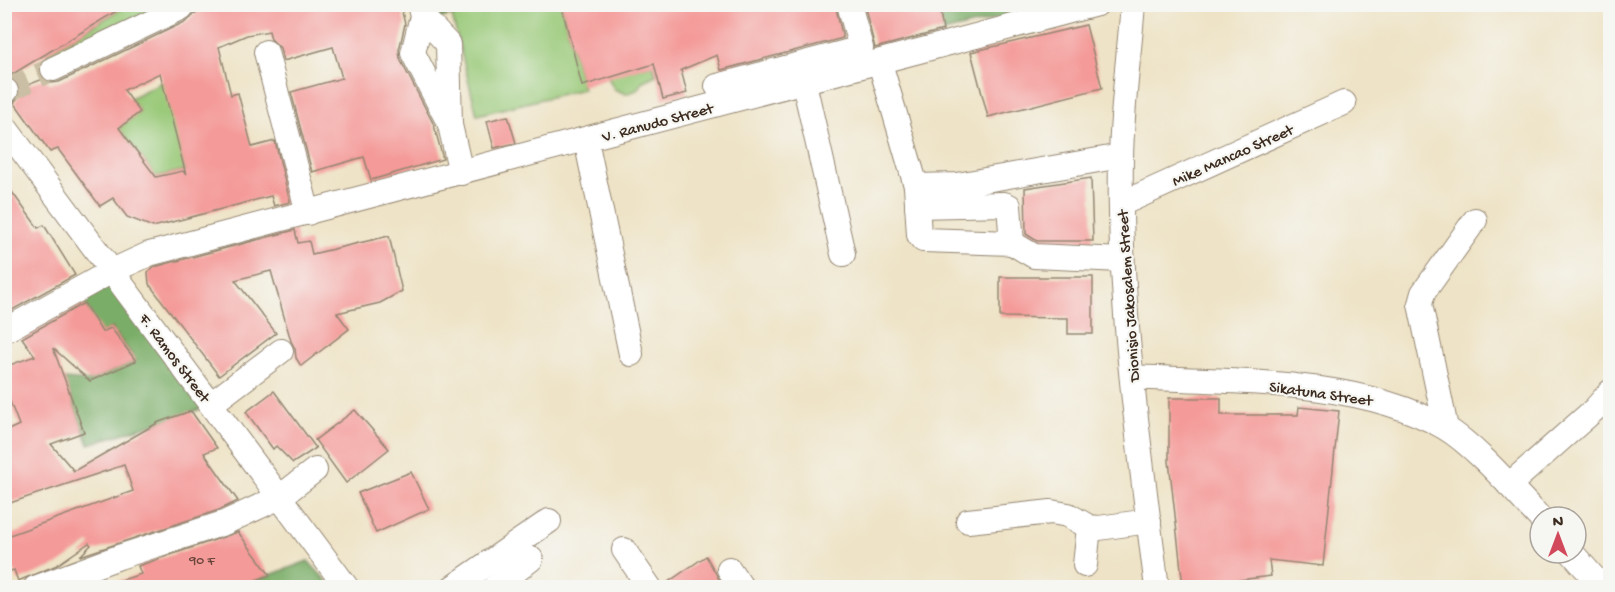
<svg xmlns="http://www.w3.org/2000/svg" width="1615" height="592" viewBox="0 0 1615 592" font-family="'Gochi Hand',sans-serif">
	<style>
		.green { fill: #99c978; stroke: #6a7a4b; stroke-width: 1.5 }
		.forest { fill: #7aad68; stroke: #5a6c43; stroke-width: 1.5 }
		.building { fill: #f49a98; fill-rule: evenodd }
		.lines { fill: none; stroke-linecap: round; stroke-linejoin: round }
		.minor-tunnel { stroke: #cabea4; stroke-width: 24; stroke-dasharray: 24 12; stroke-linecap: butt }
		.minor-casing { stroke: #948672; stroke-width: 26 }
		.minor { stroke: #fff; stroke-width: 24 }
		.labels { text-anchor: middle; stroke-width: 4.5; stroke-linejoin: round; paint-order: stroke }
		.number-label { font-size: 14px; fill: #69463c }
		.street-label { font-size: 16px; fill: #3b2a1e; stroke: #f6f6f2 }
	</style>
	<rect width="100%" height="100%" fill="#f6f6f2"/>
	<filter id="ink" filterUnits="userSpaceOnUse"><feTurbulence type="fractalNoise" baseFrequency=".0167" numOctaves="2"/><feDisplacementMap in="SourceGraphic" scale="12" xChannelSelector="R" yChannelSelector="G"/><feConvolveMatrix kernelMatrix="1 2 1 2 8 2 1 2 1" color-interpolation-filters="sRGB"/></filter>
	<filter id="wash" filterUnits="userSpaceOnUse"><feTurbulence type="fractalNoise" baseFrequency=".008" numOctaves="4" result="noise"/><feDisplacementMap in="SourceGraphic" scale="24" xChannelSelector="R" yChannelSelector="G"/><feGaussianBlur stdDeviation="1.35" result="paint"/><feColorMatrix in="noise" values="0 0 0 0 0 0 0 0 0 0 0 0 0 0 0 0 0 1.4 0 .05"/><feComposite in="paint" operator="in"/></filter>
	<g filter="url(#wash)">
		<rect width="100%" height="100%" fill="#eee3c6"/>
		<!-- green -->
		<g class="green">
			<path d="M176,4L54,66L46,54L128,5Z"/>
			<path d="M496,5H561L583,89L477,115L452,16Z"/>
			<path d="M653,64L656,75L643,81L637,90L626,94L614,89L608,77Z"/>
			<path d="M164,81L185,170L156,177L119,128L140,112L130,98Z"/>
		</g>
		<!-- forest -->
		<g class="forest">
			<path d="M438,4H496V5L441,18Z"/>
			<path d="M930,5H1051L943,32L939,6L931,7Z"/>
			<path d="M110,276L204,408L89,444L64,379L90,381L136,361L112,328L84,341L91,315L77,294Z"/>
			<path d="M308,561L332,587L235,588Z"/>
		</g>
		<g id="blocks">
			<!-- building -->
			<g class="building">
				<path d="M4,4H128L8,77H4Z"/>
				<path d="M216,4H400L405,24L399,50L400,59L434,125L443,159L371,180L364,157L312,172L291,92L342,78L333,47L283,61L280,48L271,39L269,31L247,35L219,47L231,95L238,93L252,147L275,141L290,202L274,206L271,196L153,227L127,217L113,198L100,206L58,149L50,152L14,102L18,98L20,88L43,79L51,83L59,82L187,21L194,14ZM160,73L186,175L183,171L156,177L119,128L140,112L124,90Z"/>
				<path d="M561,4H835L843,38L721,70L717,55L681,70L687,93L663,99L654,64L582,86Z"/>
				<path d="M864,4L939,6L943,30L875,48Z"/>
				<path d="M1086,25L1102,88L988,117L971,52Z"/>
				<path d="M508,116L516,143L494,148L487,121Z"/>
				<path d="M1091,178L1093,241H1037L1026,234L1025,188Z"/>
				<path d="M4,181L38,228L44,225L75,275L5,314Z"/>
				<path d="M295,230L298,243L309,241L312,254L389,236L402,291L380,303L337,313L349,329L301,366L296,358L295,349L291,341L271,271L235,280L276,333L219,376L149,284L148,272L154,267Z"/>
				<path d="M1000,277H1093V334H1068V318L1000,317Z"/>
				<path d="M84,303L102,332L111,328L136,361L90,381L53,348L84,432L51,444L74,471L159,422L191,411L217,448L204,453L238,501L219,510L80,556L91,545L89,543L57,565L18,581L14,570L4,573V537L133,491L124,465L4,505V432L19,425L9,399L4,400V367L35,356L22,338Z"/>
				<path d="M274,391L316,448L293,463L276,446L273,449L246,412Z"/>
				<path d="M1169,398H1221V415H1298L1299,407L1339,411L1323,566L1269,560L1271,576L1183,587L1169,461Z"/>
				<path d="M355,410L389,449L346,483L315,440Z"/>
				<path d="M411,472L429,509L376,533L358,493Z"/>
				<path d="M238,532L270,575L236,588H110L109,584L141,574L138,566Z"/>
				<path d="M706,556L724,588H664V585Z"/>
			</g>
		</g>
	</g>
	<g filter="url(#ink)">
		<use href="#blocks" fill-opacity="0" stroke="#948672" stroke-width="1.5"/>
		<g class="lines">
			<!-- minor-tunnel -->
			<path class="minor-tunnel" d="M6,91L53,69"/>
			<defs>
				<g id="minor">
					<path d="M419,4L422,16L413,53L447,119"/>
					<path d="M1133,4C1129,55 1122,107 1121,158C1118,302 1139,445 1157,588"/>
					<path d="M422,16L448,44L450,125L461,173"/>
					<path d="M266,52L308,213"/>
					<path d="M880,63L916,186L957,185L1121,156"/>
					<path d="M53,69L181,8L184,4"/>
					<path d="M804,83L843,254"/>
					<path d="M717,86L861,48L849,4"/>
					<path d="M4,92L6,91"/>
					<path d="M4,126L347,588"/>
					<path d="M586,140L631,354"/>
					<path d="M916,186L919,235L923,240L1012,243L1034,256L1122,260"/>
					<path d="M1121,204L1344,103"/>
					<path d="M917,206L1004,204L1009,206L1012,243"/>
					<path d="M4,331L112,271L149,254L1097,4"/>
					<path d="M1132,377C1229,382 1358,378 1444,427C1476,446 1514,491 1540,518"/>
					<path d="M211,404L281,351"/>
					<path d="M1446,428L1420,304L1423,293L1475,220"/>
					<path d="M1509,485L1595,409L1610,392"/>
					<path d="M968,521L1051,512L1068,515L1089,527L1099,528L1149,521"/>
					<path d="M624,550L650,588"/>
					<path d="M1572,553L1603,588"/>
					<path d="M1085,565L1089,527"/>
					<path d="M729,569L742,588"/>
					<path d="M35,588L119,557L224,523L280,497L315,470"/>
					<path d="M452,588L549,521"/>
					<path d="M494,588L531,559"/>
				</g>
			</defs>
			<!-- minor casing -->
			<use href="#minor" class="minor-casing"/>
			<!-- minor -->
			<use href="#minor" class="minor"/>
		</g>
	</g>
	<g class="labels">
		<!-- number labels -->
		<g class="number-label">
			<text x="202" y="564">90 F</text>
		</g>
		<!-- street labels -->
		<g class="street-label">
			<text transform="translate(657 121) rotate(-15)" y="6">V. Ranudo Street</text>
			<text transform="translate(1232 154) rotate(-24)" y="6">Mike Mancao Street</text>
			<text transform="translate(1127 296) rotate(-94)" y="6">Dionisio Jakosalem Street</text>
			<text transform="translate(176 357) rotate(53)" y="6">F. Ramos Street</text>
			<text transform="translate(1321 392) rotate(8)" y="6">Sikatuna Street</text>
		</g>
	</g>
	<!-- margin -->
	<rect width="1615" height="592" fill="none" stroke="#f6f6f2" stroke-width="24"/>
	<!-- north arrow -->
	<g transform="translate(1558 535)"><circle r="28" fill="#f6f6f2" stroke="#aba49d" stroke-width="1.5"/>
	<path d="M0-4.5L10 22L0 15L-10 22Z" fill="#d1495b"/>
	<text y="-9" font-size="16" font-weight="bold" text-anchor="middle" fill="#3b2a1e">N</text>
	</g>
</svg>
